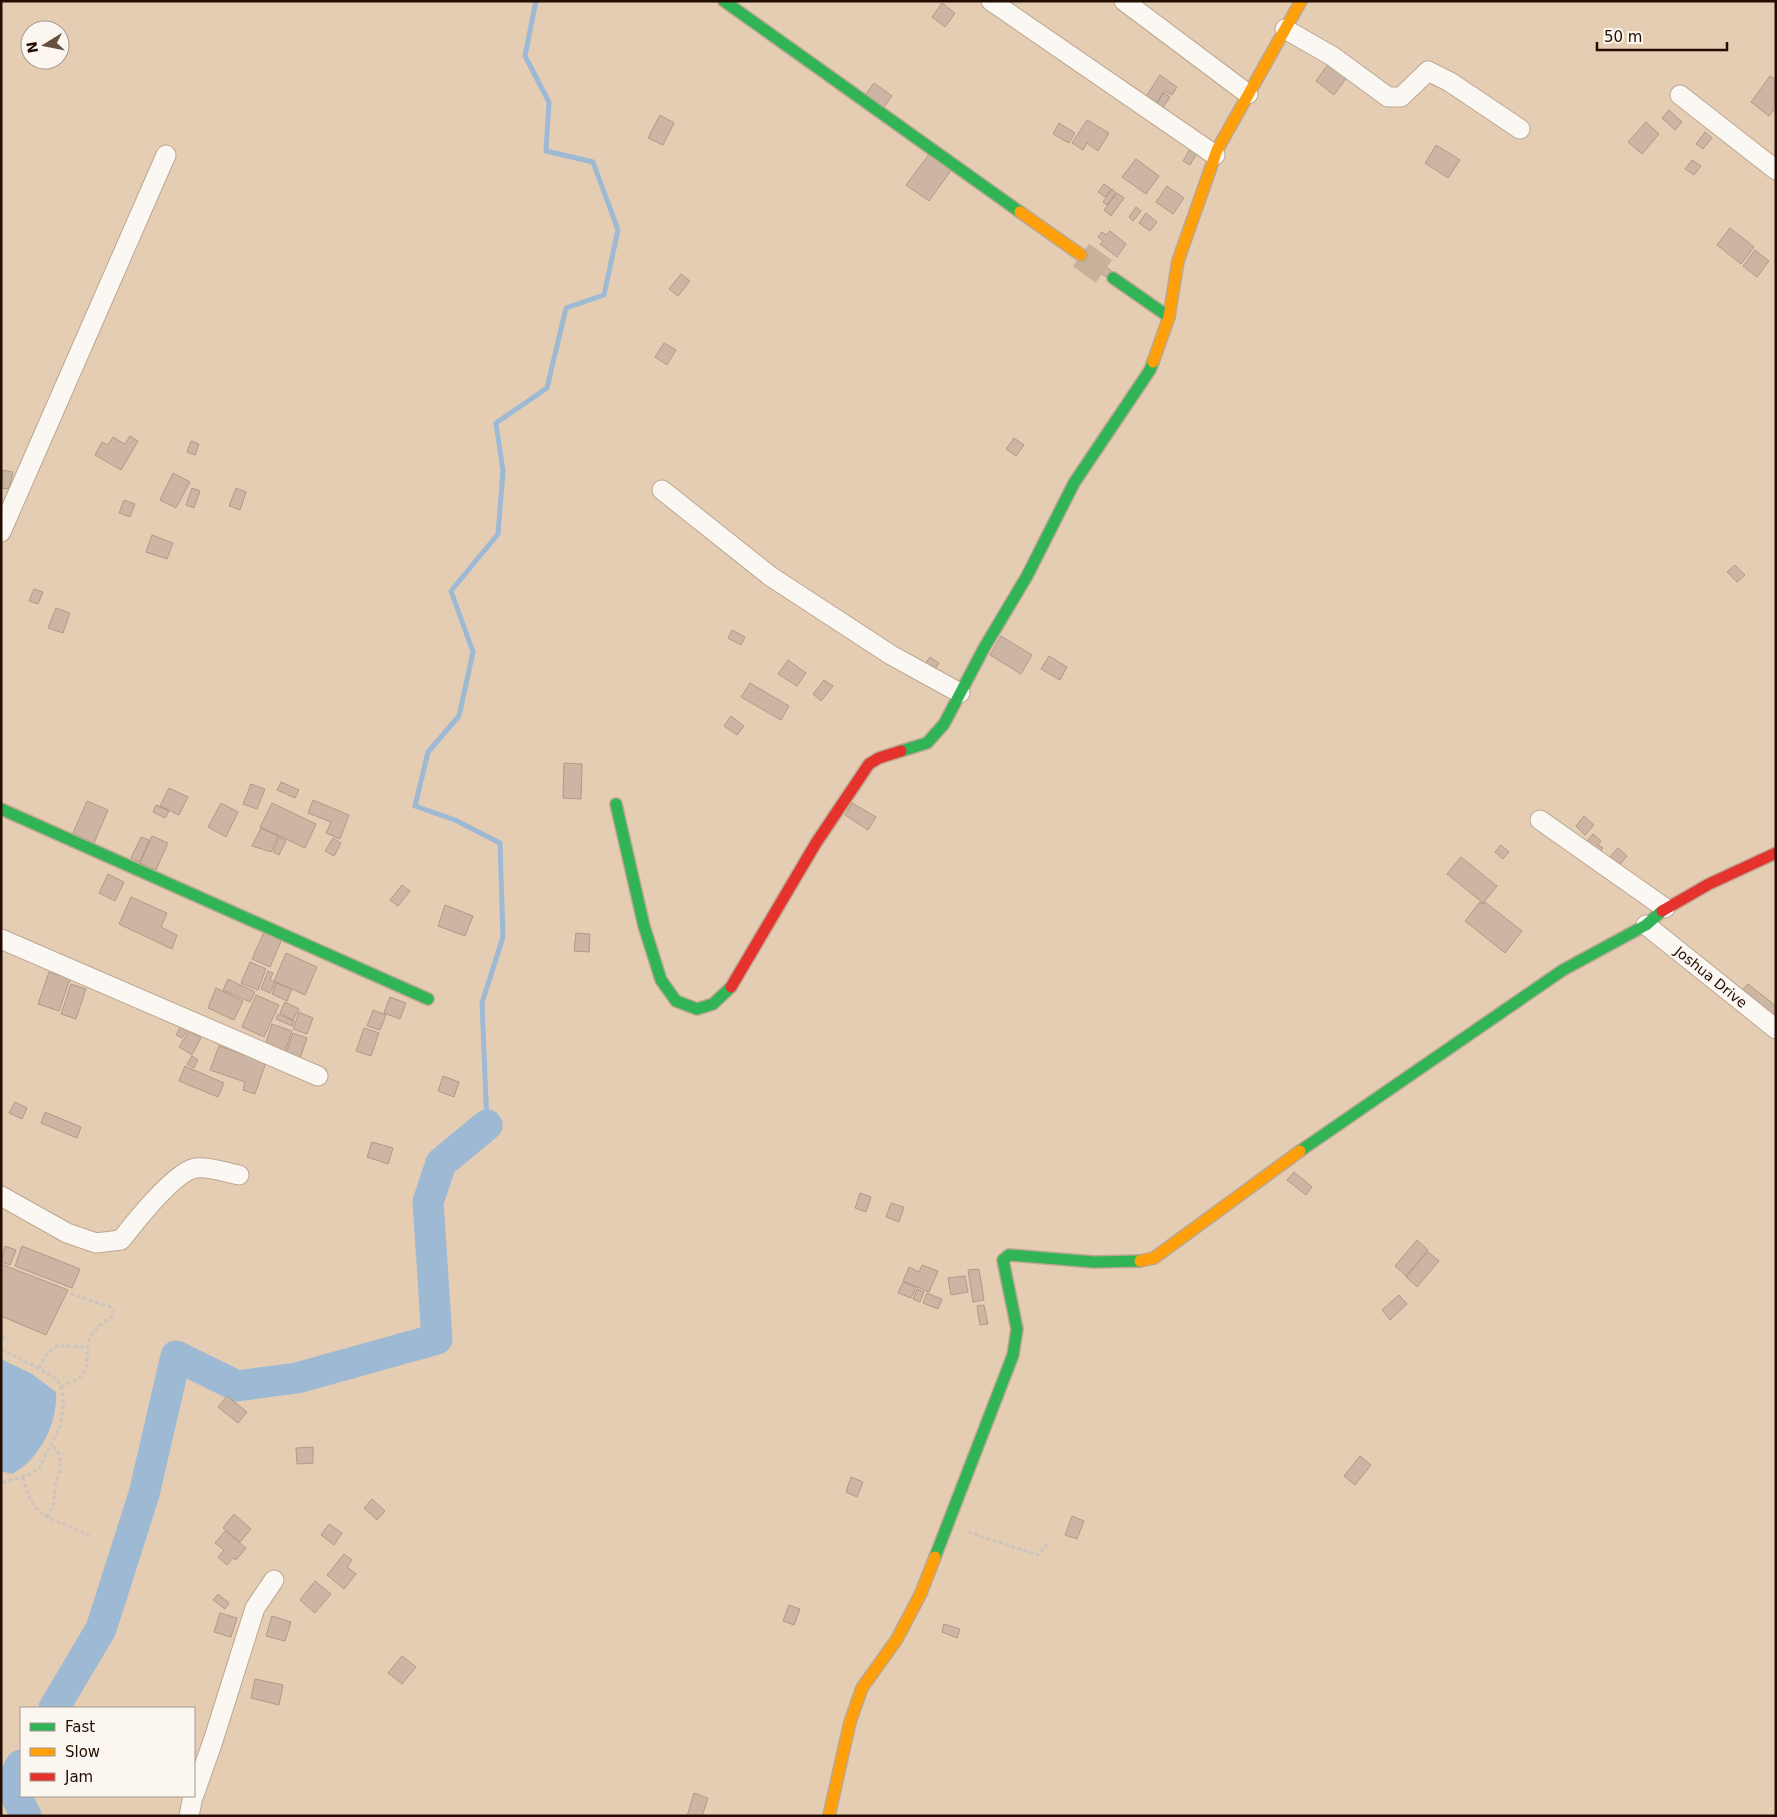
<svg xmlns="http://www.w3.org/2000/svg" width="1777" height="1817" viewBox="0 0 1777 1817" font-family="'DejaVu Sans',sans-serif">
	<style>
		.water { fill: #9db9d3 }
		.lines { fill: none; stroke-linecap: round; stroke-linejoin: round }
		.stream { stroke: #9db9d3; stroke-width: 5 }
		.river { stroke: #9db9d3; stroke-width: 31 }
		.building { fill: #cdb5a3; stroke: #b19988 }
		.secondary-tunnel { stroke: #c8b099; stroke-width: 28; stroke-dasharray: 28 14; stroke-linecap: butt }
		.street-casing { stroke: #bca791; stroke-width: 21 }
		.fast-casing { stroke: #bca791; stroke-width: 14 }
		.slow-casing { stroke: #bca791; stroke-width: 14 }
		.jam-casing { stroke: #bca791; stroke-width: 14 }
		.path { stroke: #ccc5be; stroke-width: 3; stroke-dasharray: 4 2.5; stroke-linecap: butt }
		.street { stroke: #fbf8f4; stroke-width: 19 }
		.fast { stroke: #30b455; stroke-width: 11 }
		.slow { stroke: #ff9f0a; stroke-width: 11 }
		.jam { stroke: #e5322d; stroke-width: 11 }
		.labels { text-anchor: middle; stroke-width: 4; stroke-linejoin: round; paint-order: stroke }
		.street-label { font-size: 14px; fill: #210e00; stroke: #fcf6f0 }
	</style>
	<rect width="100%" height="100%" fill="#e5cdb4"/>
	<!-- water -->
	<path class="water" d="M1,1359L32,1374L56,1392C58,1423 39,1460 12,1474L1,1471Z"/>
	<g class="lines">
		<!-- stream -->
		<path class="stream" d="M487,1125L482,1003L503,937L500,843L455,820L415,806L428,752L459,716L473,652L451,591L498,534L503,471L496,423L547,388L566,308L604,295L618,230L593,162L546,151L549,102L525,56L536,1"/>
		<!-- river -->
		<g class="river">
			<path d="M54,1708L101,1629L144,1494L176,1356L237,1386L297,1378L437,1339L428,1202L441,1163L487,1125"/>
			<path d="M21,1765L10,1784L26,1816"/>
		</g>
	</g>
	<!-- building -->
	<g class="building">
		<path d="M942,3L955,13L945,27L932,17Z"/>
		<path d="M1331,60L1349,74L1334,95L1316,81Z"/>
		<path d="M1160,75L1177,87L1172,95L1164,91L1155,105L1145,98Z"/>
		<path d="M1770,76L1776,80V107L1769,116L1751,102Z"/>
		<path d="M874,83L892,96L881,111L863,98Z"/>
		<path d="M1164,93L1170,97L1162,109L1156,105Z"/>
		<path d="M1669,110L1682,122L1675,130L1662,118Z"/>
		<path d="M660,115L674,123L663,145L648,138Z"/>
		<path d="M1087,120L1109,133L1098,151L1087,143L1083,150L1072,143Z"/>
		<path d="M1646,122L1659,134L1642,154L1628,142Z"/>
		<path d="M1059,123L1075,133L1069,143L1053,134Z"/>
		<path d="M1705,132L1712,138L1703,149L1696,144Z"/>
		<path d="M1193,144L1200,148L1190,165L1183,161Z"/>
		<path d="M1436,145L1460,160L1448,178L1425,163Z"/>
		<path d="M930,153L952,169L929,201L906,185Z"/>
		<path d="M1136,159L1159,176L1146,194L1122,177Z"/>
		<path d="M1692,160L1701,166L1694,175L1685,169Z"/>
		<path d="M1104,184L1111,189L1105,197L1098,192Z"/>
		<path d="M1167,186L1184,198L1173,214L1156,202Z"/>
		<path d="M1112,189L1116,193L1107,205L1103,202Z"/>
		<path d="M1117,193L1124,198L1111,216L1104,210Z"/>
		<path d="M1136,207L1141,211L1133,221L1129,217Z"/>
		<path d="M1146,213L1157,222L1150,231L1139,223Z"/>
		<path d="M1730,228L1754,247L1741,264L1717,245Z"/>
		<path d="M1110,231L1126,244L1117,257L1100,244L1103,241L1098,237L1102,232L1106,235Z"/>
		<path d="M1755,250L1769,261L1757,277L1743,266Z"/>
		<path d="M1083,251L1116,274L1111,280L1078,258Z"/>
		<path d="M681,274L690,281L678,296L669,289Z"/>
		<path d="M664,343L676,350L667,365L655,357Z"/>
		<path d="M130,436L138,441L121,470L95,455L102,442L108,445L113,437L125,444Z"/>
		<path d="M1014,438L1024,445L1016,456L1006,449Z"/>
		<path d="M191,441L199,444L195,455L187,452Z"/>
		<path d="M3,470L13,472L9,489L1,488Z"/>
		<path d="M173,473L190,482L176,508L160,500Z"/>
		<path d="M192,488L200,491L194,508L186,505Z"/>
		<path d="M236,488L246,492L240,510L229,506Z"/>
		<path d="M124,500L135,504L130,517L119,513Z"/>
		<path d="M152,535L173,543L167,559L146,552Z"/>
		<path d="M1735,565L1745,575L1737,582L1727,572Z"/>
		<path d="M34,589L43,592L38,604L29,601Z"/>
		<path d="M56,608L70,613L63,633L48,628Z"/>
		<path d="M732,630L745,637L741,645L728,638Z"/>
		<path d="M1001,636L1032,655L1021,674L990,655Z"/>
		<path d="M1049,656L1067,667L1060,680L1041,669Z"/>
		<path d="M930,657L939,663L932,674L923,667Z"/>
		<path d="M788,660L806,673L797,686L778,674Z"/>
		<path d="M824,680L833,686L821,701L813,694Z"/>
		<path d="M750,683L789,706L781,720L741,697Z"/>
		<path d="M731,716L744,726L737,735L724,726Z"/>
		<path d="M564,763L582,764L581,799L563,798Z"/>
		<path d="M281,782L299,790L295,798L277,790Z"/>
		<path d="M251,784L265,789L257,809L243,804Z"/>
		<path d="M169,788L188,797L179,815L160,806Z"/>
		<path d="M313,800L349,815L340,839L326,833L331,822L308,813Z"/>
		<path d="M87,801L108,810L94,843L73,833Z"/>
		<path d="M221,803L238,812L226,837L208,827Z"/>
		<path d="M272,803L316,824L305,848L260,827Z"/>
		<path d="M852,803L876,817L868,830L845,815Z"/>
		<path d="M156,805L169,811L165,818L153,812Z"/>
		<path d="M1584,816L1594,825L1585,835L1576,826Z"/>
		<path d="M261,828L278,836L271,852L252,846Z"/>
		<path d="M1593,834L1601,841L1598,845L1603,848L1597,856L1584,845Z"/>
		<path d="M152,836L168,843L156,870L140,863Z"/>
		<path d="M141,837L149,840L140,862L131,858Z"/>
		<path d="M279,837L286,841L279,855L273,852Z"/>
		<path d="M333,838L341,843L334,856L325,851Z"/>
		<path d="M1501,845L1509,852L1503,859L1495,852Z"/>
		<path d="M1618,848L1627,856L1614,871L1605,862Z"/>
		<path d="M1461,857L1497,886L1483,903L1447,874Z"/>
		<path d="M108,874L124,882L115,901L99,893Z"/>
		<path d="M402,885L410,891L398,906L390,900Z"/>
		<path d="M131,897L167,913L161,927L177,935L172,949L119,924Z"/>
		<path d="M1480,902L1483,904L1485,902L1522,931L1505,953L1465,921Z"/>
		<path d="M445,905L473,916L465,936L438,926Z"/>
		<path d="M264,932L282,939L270,967L252,959Z"/>
		<path d="M576,933L590,934L589,952L574,951Z"/>
		<path d="M286,953L317,967L305,995L274,981Z"/>
		<path d="M250,962L266,969L258,990L241,983Z"/>
		<path d="M268,971L273,973L270,980L275,982L270,993L261,989Z"/>
		<path d="M49,972L70,979L59,1011L38,1004Z"/>
		<path d="M228,979L255,992L250,1002L223,990Z"/>
		<path d="M276,983L292,989L287,1001L272,994Z"/>
		<path d="M71,984L86,989L76,1019L61,1014Z"/>
		<path d="M1748,984L1776,1006V1025L1738,995Z"/>
		<path d="M216,988L243,1001L234,1020L208,1008Z"/>
		<path d="M256,995L279,1005L264,1037L242,1027Z"/>
		<path d="M390,997L406,1003L400,1019L384,1013Z"/>
		<path d="M285,1002L299,1009L293,1020L280,1013Z"/>
		<path d="M373,1010L386,1015L380,1030L367,1026Z"/>
		<path d="M299,1012L313,1018L307,1034L293,1029Z"/>
		<path d="M278,1014L294,1021L292,1026L276,1019Z"/>
		<path d="M272,1024L292,1031L284,1055L264,1048Z"/>
		<path d="M181,1026L188,1029L182,1038L176,1035Z"/>
		<path d="M364,1028L379,1033L371,1056L356,1051Z"/>
		<path d="M189,1031L201,1038L192,1055L179,1047Z"/>
		<path d="M293,1033L307,1038L299,1061L285,1057Z"/>
		<path d="M219,1046L266,1062L255,1094L243,1090L245,1082L210,1070Z"/>
		<path d="M192,1056L198,1060L194,1068L187,1064Z"/>
		<path d="M185,1066L224,1083L218,1097L179,1081Z"/>
		<path d="M443,1076L459,1082L454,1097L438,1091Z"/>
		<path d="M15,1102L27,1108L22,1119L9,1113Z"/>
		<path d="M45,1112L81,1127L77,1138L41,1123Z"/>
		<path d="M372,1142L393,1148L388,1164L367,1157Z"/>
		<path d="M1294,1172L1312,1187L1306,1195L1287,1180Z"/>
		<path d="M860,1193L871,1197L866,1212L855,1208Z"/>
		<path d="M891,1203L904,1207L899,1222L886,1217Z"/>
		<path d="M1417,1240L1428,1250L1406,1276L1395,1266Z"/>
		<path d="M5,1246L16,1250L10,1265L1,1262Z"/>
		<path d="M22,1246L80,1269L72,1288L15,1266Z"/>
		<path d="M1428,1252L1439,1261L1417,1287L1406,1277Z"/>
		<path d="M1,1264L68,1290L46,1335L1,1316Z"/>
		<path d="M922,1265L938,1271L929,1292L903,1281L909,1267L919,1272Z"/>
		<path d="M979,1269L984,1300L973,1302L968,1270Z"/>
		<path d="M965,1276L968,1292L951,1295L948,1278Z"/>
		<path d="M903,1282L916,1287L911,1298L898,1293Z"/>
		<path d="M917,1289L924,1292L920,1302L913,1299Z"/>
		<path d="M927,1293L942,1299L938,1309L923,1303Z"/>
		<path d="M1399,1295L1407,1304L1390,1320L1382,1310Z"/>
		<path d="M984,1305L988,1324L980,1325L977,1306Z"/>
		<path d="M227,1396L247,1412L238,1423L218,1407Z"/>
		<path d="M313,1447V1463L297,1464L296,1448Z"/>
		<path d="M1360,1456L1371,1465L1355,1485L1344,1476Z"/>
		<path d="M851,1477L863,1482L857,1497L846,1492Z"/>
		<path d="M372,1499L385,1511L377,1520L364,1508Z"/>
		<path d="M234,1514L251,1529L240,1542L223,1528Z"/>
		<path d="M1072,1516L1084,1521L1077,1539L1065,1535Z"/>
		<path d="M329,1524L342,1533L334,1545L321,1535Z"/>
		<path d="M225,1531L246,1548L236,1560L233,1558L227,1565L218,1557L224,1550L215,1543Z"/>
		<path d="M344,1554L352,1560L347,1567L356,1574L344,1589L327,1575Z"/>
		<path d="M315,1581L331,1594L315,1613L300,1600Z"/>
		<path d="M218,1594L229,1603L225,1609L213,1600Z"/>
		<path d="M789,1605L800,1609L794,1625L783,1621Z"/>
		<path d="M220,1613L237,1618L231,1637L214,1632Z"/>
		<path d="M272,1616L291,1622L285,1641L266,1636Z"/>
		<path d="M944,1624L960,1629L957,1638L942,1632Z"/>
		<path d="M402,1656L416,1667L402,1684L388,1673Z"/>
		<path d="M255,1679L283,1685L279,1705L251,1698Z"/>
		<path d="M694,1793L708,1798L702,1816H687Z"/>
	</g>
	<g class="lines">
		<!-- secondary-tunnel -->
		<path class="secondary-tunnel" d="M1081,255L1113,278"/>
		<defs>
			<g id="street">
				<path d="M991,1L1215,155"/>
				<path d="M1124,1L1248,94"/>
				<path d="M1285,29L1332,56L1388,97H1401L1428,71L1450,82L1520,129"/>
				<path d="M1680,95L1776,170"/>
				<path d="M662,490L770,576L891,655L960,693"/>
				<path d="M1,532L166,155"/>
				<path d="M1540,820L1665,908"/>
				<path d="M1646,925L1776,1029"/>
				<path d="M1,939L318,1076"/>
				<path d="M1,1196L67,1233L96,1243L121,1240C135,1222 175,1171 196,1168C209,1166 227,1173 239,1175"/>
				<path d="M194,1795L213,1741L255,1608L274,1580"/>
				<path d="M189,1816L193,1796"/>
			</g>
			<g id="fast">
				<path d="M724,1L1020,212"/>
				<path d="M1113,278L1169,317"/>
				<path d="M901,751L927,743L944,724L984,648L1027,576L1074,483L1150,370L1153,362"/>
				<path d="M616,804L644,926L661,980L676,1001L697,1009L713,1004L731,987"/>
				<path d="M1,809L428,999"/>
				<path d="M1300,1151L1563,970L1646,925L1662,911"/>
				<path d="M935,1557L1013,1355L1017,1329L1003,1260L1009,1255L1094,1262L1140,1261"/>
			</g>
			<g id="slow">
				<path d="M1020,212L1081,255"/>
				<path d="M1153,362L1169,317L1178,261L1217,150L1301,1"/>
				<path d="M1140,1261L1154,1258L1300,1151"/>
				<path d="M829,1816L850,1722L862,1688L897,1639L921,1593L935,1557"/>
			</g>
			<g id="jam">
				<path d="M1662,911L1709,884L1776,853"/>
				<path d="M731,987L816,843L869,764L879,758L901,751"/>
			</g>
		</defs>
		<!-- street casing -->
		<use href="#street" class="street-casing"/>
		<!-- fast casing -->
		<use href="#fast" class="fast-casing"/>
		<!-- slow casing -->
		<use href="#slow" class="slow-casing"/>
		<!-- jam casing -->
		<use href="#jam" class="jam-casing"/>
		<!-- path -->
		<g class="path">
			<path d="M1,1337L9,1340"/>
			<path d="M1,1349L53,1376L60,1384L64,1403L60,1426L40,1467L31,1474L1,1483"/>
			<path d="M39,1368L47,1354L56,1346L89,1347"/>
			<path d="M61,1387C96,1372 83,1370 89,1341C91,1330 104,1323 113,1316V1311L110,1307L71,1294"/>
			<path d="M23,1477C35,1528 57,1515 92,1538"/>
			<path d="M46,1517C56,1504 53,1502 55,1488C58,1471 67,1459 52,1445"/>
			<path d="M968,1532L1038,1555L1049,1541"/>
		</g>
		<!-- street -->
		<use href="#street" class="street"/>
		<!-- fast -->
		<use href="#fast" class="fast"/>
		<!-- slow -->
		<use href="#slow" class="slow"/>
		<!-- jam -->
		<use href="#jam" class="jam"/>
	</g>
	<g class="labels">
		<!-- street labels -->
		<g class="street-label">
			<text transform="translate(1711 977) rotate(39)" y="5">Joshua Drive</text>
		</g>
	</g>
	<!-- border -->
	<rect width="1777" height="1817" fill="none" stroke="#210e00" stroke-width="5"/>
	<!-- legend -->
	<rect x="20" y="1707" width="175" height="90" fill="#fcf6f0" stroke="#a49990"/>
	<rect x="30" y="1723" width="25" height="8" fill="#30b455" stroke="#a49990"/>
	<text x="65" y="1732" font-size="15" fill="#210e00">Fast</text>
	<rect x="30" y="1748" width="25" height="8" fill="#ff9f0a" stroke="#a49990"/>
	<text x="65" y="1757" font-size="15" fill="#210e00">Slow</text>
	<rect x="30" y="1773" width="25" height="8" fill="#e5322d" stroke="#a49990"/>
	<text x="65" y="1782" font-size="15" fill="#210e00">Jam</text>
	<!-- north arrow -->
	<g transform="translate(45 45) rotate(260)"><circle r="24" fill="#fcf6f0" stroke="#a49990"/>
	<path d="M0-4L9 19L0 12L-9 19Z" fill="#66513f"/>
	<text y="-8" font-size="14" font-weight="bold" text-anchor="middle" fill="#210e00">N</text>
	</g>
	<!-- scale -->
	<path d="M1597 42v8h130v-8" fill="none" stroke="#210e00" stroke-width="2.5"/>
	<text x="1604" y="42" font-size="15" fill="#210e00" stroke="#fcf6f0" stroke-width="4" paint-order="stroke">50 m</text>
</svg>
